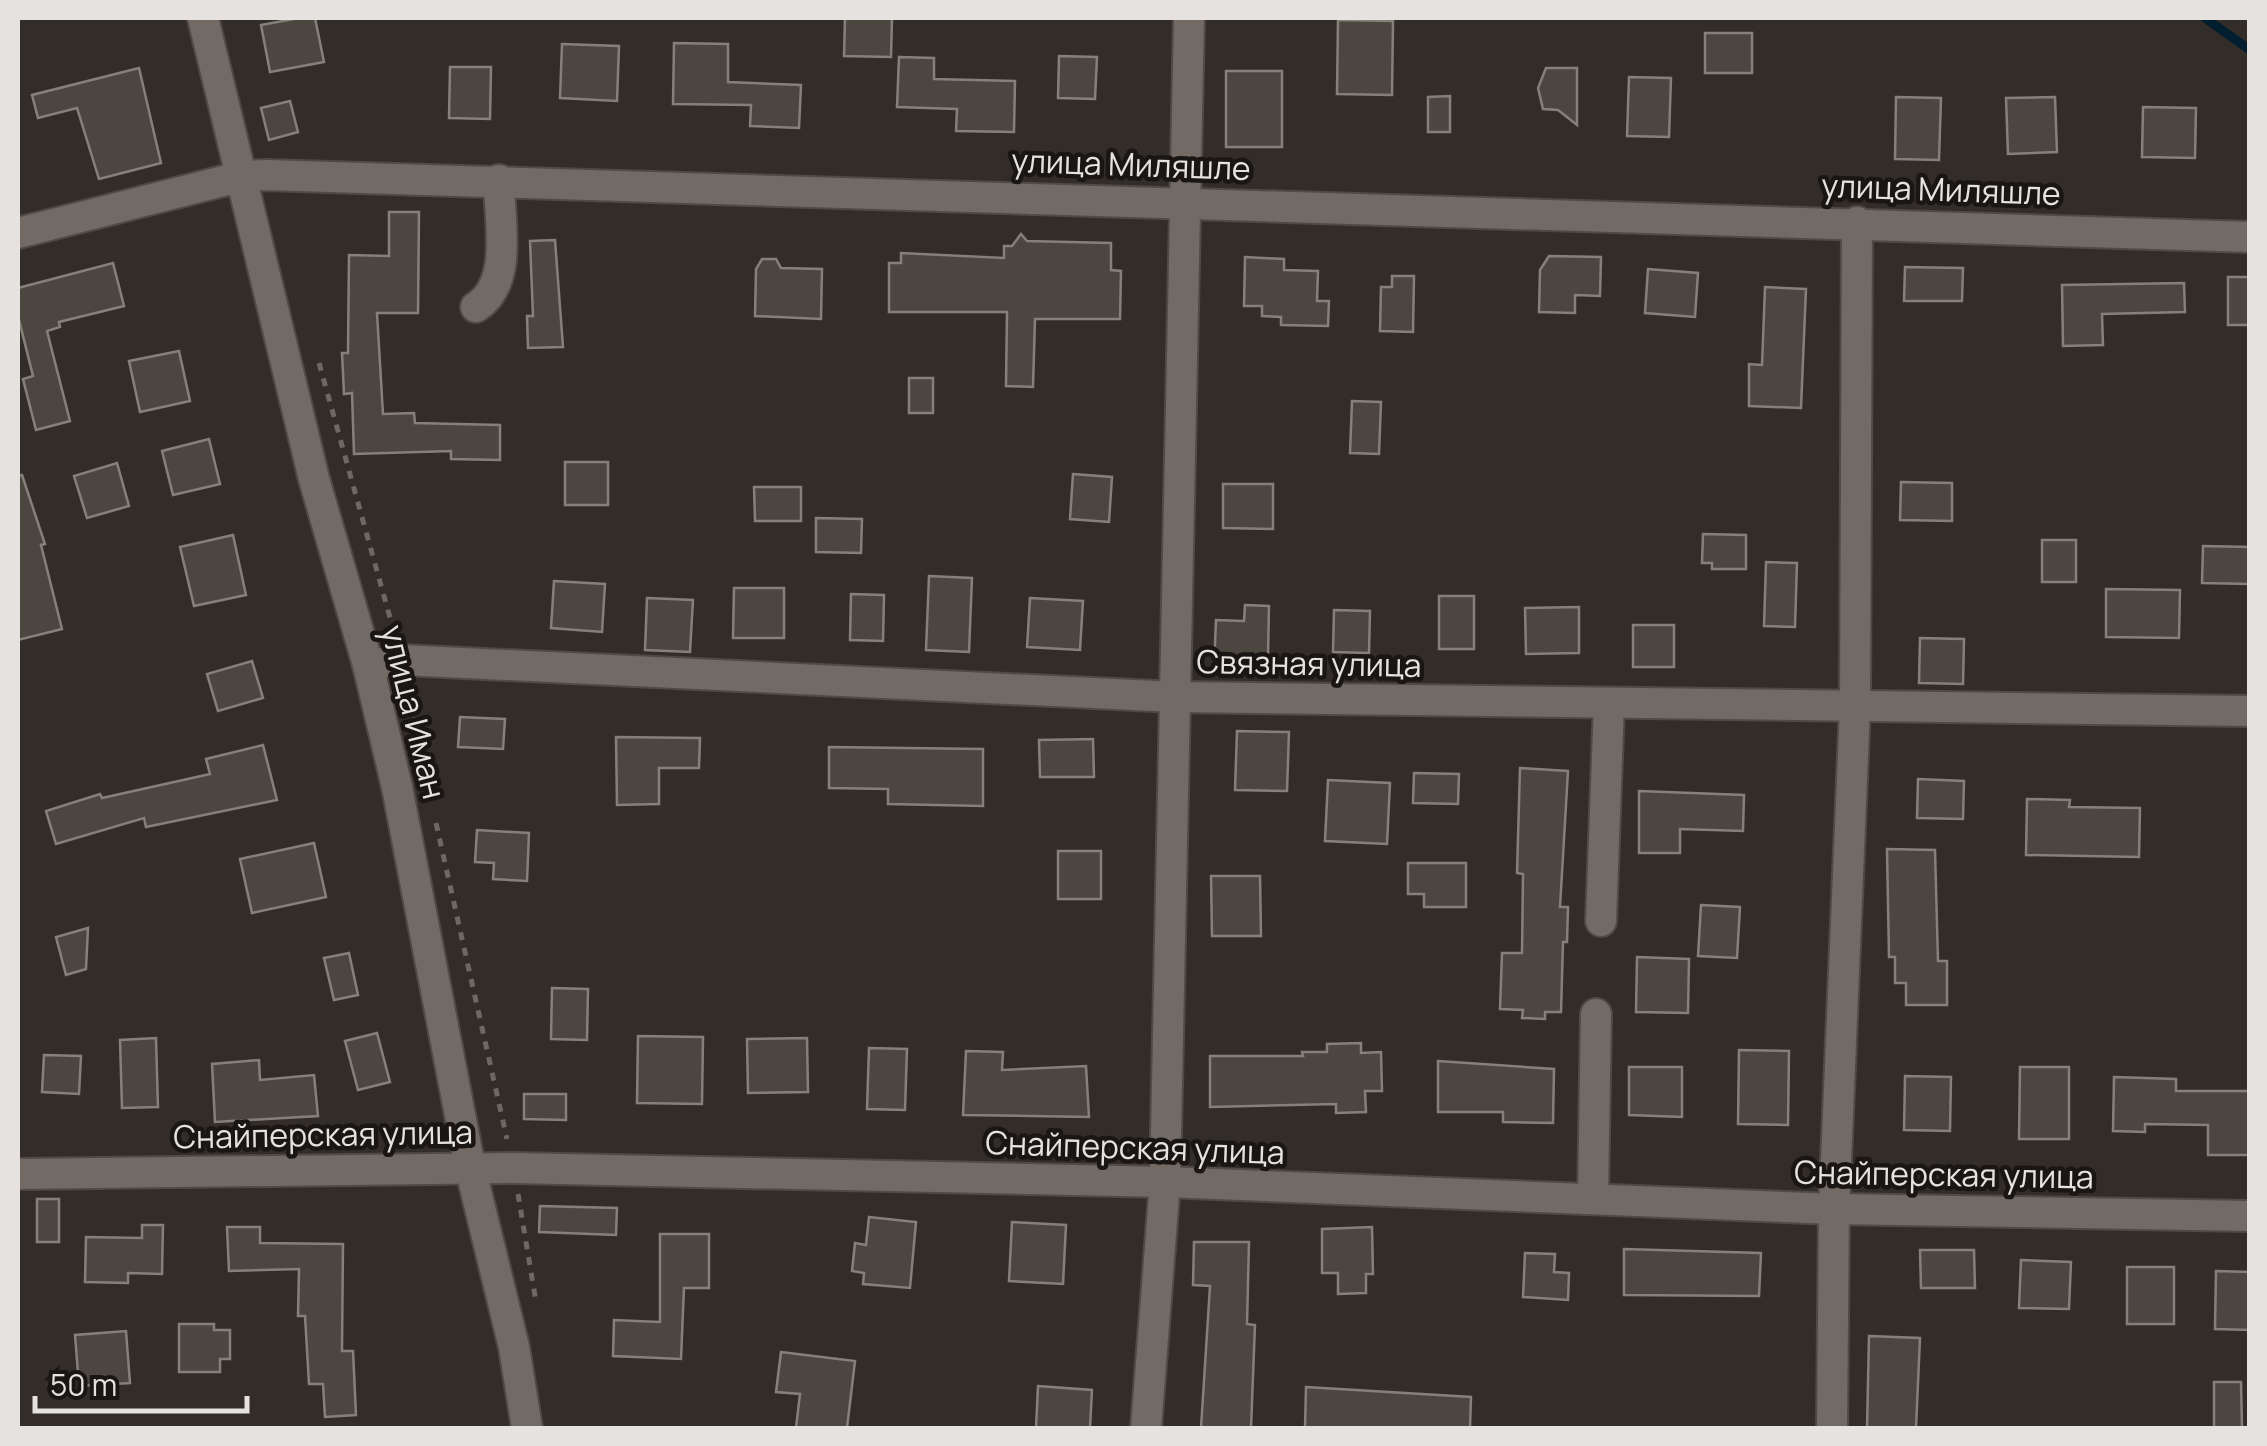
<svg xmlns="http://www.w3.org/2000/svg" width="2267" height="1446" viewBox="0 0 2267 1446" font-family="Manrope,sans-serif">
	<style>
		.lines { fill: none; stroke-linecap: round; stroke-linejoin: round }
		.stream { stroke: #011e2f; stroke-width: 9 }
		.building { fill: #4c4641; stroke: #86807a; stroke-width: 2.5 }
		.minor-casing { stroke: #504a47; stroke-width: 34 }
		.path { stroke: #6d6864; stroke-width: 5; stroke-dasharray: 8 8; stroke-linecap: butt }
		.minor { stroke: #716a65; stroke-width: 30 }
		.labels { text-anchor: middle; stroke-width: 9; stroke-linejoin: round; paint-order: stroke }
		.street-label { font-size: 32px; fill: #e6e2df; stroke: #191614 }
	</style>
	<rect width="100%" height="100%" fill="#332d29"/>
	<g class="lines">
		<!-- stream -->
		<path class="stream" d="M2205,18L2250,50"/>
	</g>
	<!-- building -->
	<g class="building">
		<path d="M299,18H315L324,62L270,72L261,25Z"/>
		<path d="M845,18H892L891,57L844,56Z"/>
		<path d="M1338,20L1393,21L1392,95L1337,94Z"/>
		<rect x="1705" y="33" width="47" height="40"/>
		<path d="M674,43L728,44V82L801,85L799,128L750,126L751,105L673,104Z"/>
		<path d="M562,44L619,46L617,101L560,98Z"/>
		<path d="M1059,56L1097,57L1095,99L1058,98Z"/>
		<path d="M899,57L934,58V79L1015,81L1014,132L956,131L957,109L897,107Z"/>
		<path d="M450,67H491L490,119L449,118Z"/>
		<path d="M139,68L161,163L99,179L77,108L38,118L32,95Z"/>
		<path d="M1546,68H1577V125L1558,110L1543,109L1538,88Z"/>
		<rect x="1226" y="71" width="56" height="76"/>
		<path d="M1629,77L1671,78L1669,137L1627,136Z"/>
		<path d="M1450,96V132H1428V97Z"/>
		<path d="M1896,97L1941,98L1939,160L1895,159Z"/>
		<path d="M2055,97L2057,152L2008,154L2006,98Z"/>
		<path d="M290,101L298,132L269,140L261,108Z"/>
		<path d="M2143,107L2196,108L2195,158L2142,157Z"/>
		<path d="M389,212H419L418,313H377L383,414L414,413L415,423L500,425V460L451,459V451L354,454L352,393L344,394L342,353H348L349,255L389,256Z"/>
		<path d="M1021,234L1027,241L1111,243V270L1121,271L1120,319H1035L1033,387L1006,386L1007,312H889V263H901V253L1004,258V246H1012Z"/>
		<path d="M555,240L563,347L528,348L527,316H533L530,241Z"/>
		<path d="M1549,256L1601,257L1600,296L1575,295V313L1539,312L1540,270Z"/>
		<path d="M1245,257L1284,259V270L1318,271L1317,301H1329L1328,326L1281,325V317L1262,316V306H1244Z"/>
		<path d="M762,259H776L781,268L822,269L821,319L755,316L756,269Z"/>
		<path d="M113,263L124,306L59,322L60,327L47,331L70,421L36,430L23,379L33,376L18,316V288Z"/>
		<path d="M1905,267L1963,268L1962,301H1904Z"/>
		<path d="M1648,269L1698,273L1695,317L1645,313Z"/>
		<path d="M1392,276H1414L1413,332L1380,331L1381,287H1392Z"/>
		<rect x="2228" y="277" width="22" height="48"/>
		<path d="M2184,283L2185,312L2102,314L2103,345L2063,346L2062,285Z"/>
		<path d="M1765,287L1806,289L1801,408L1749,406V364L1762,365Z"/>
		<path d="M179,351L190,401L140,412L129,361Z"/>
		<rect x="909" y="378" width="24" height="35"/>
		<path d="M1352,401L1381,402L1379,454L1350,453Z"/>
		<path d="M209,439L220,484L173,495L162,451Z"/>
		<rect x="565" y="462" width="43" height="43"/>
		<path d="M117,463L129,506L87,518L74,476Z"/>
		<path d="M1073,474L1112,477L1109,522L1070,519Z"/>
		<path d="M22,475L45,544L41,545L62,629L18,640V476Z"/>
		<path d="M1901,482L1952,483V521L1900,520Z"/>
		<path d="M1223,484H1273V529L1223,528Z"/>
		<path d="M754,487H801V521H755Z"/>
		<path d="M816,518L862,519L861,553L816,552Z"/>
		<path d="M1703,534L1746,535V569H1712V563H1702Z"/>
		<path d="M233,535L246,595L194,606L180,547Z"/>
		<rect x="2042" y="540" width="34" height="42"/>
		<path d="M2203,546L2250,547V584L2202,583Z"/>
		<path d="M1766,562L1797,563L1795,627L1764,626Z"/>
		<path d="M929,576L972,578L969,652L926,650Z"/>
		<path d="M554,581L605,584L602,632L551,628Z"/>
		<path d="M734,588H784V638H733Z"/>
		<path d="M2106,589L2180,590L2179,638L2106,637Z"/>
		<path d="M851,594L884,595L883,641L850,640Z"/>
		<rect x="1439" y="596" width="35" height="53"/>
		<path d="M647,598L693,600L690,652L645,650Z"/>
		<path d="M1030,598L1083,601L1080,650L1027,647Z"/>
		<path d="M1245,605L1269,606L1268,657L1248,656V669L1214,668L1216,620L1244,621Z"/>
		<path d="M1579,607V653L1526,654L1525,608Z"/>
		<path d="M1334,610L1370,611L1369,653L1333,652Z"/>
		<rect x="1633" y="625" width="41" height="42"/>
		<path d="M1920,638L1964,639L1963,684L1919,683Z"/>
		<path d="M252,661L263,698L218,711L207,674Z"/>
		<path d="M460,717L505,719L503,749L458,747Z"/>
		<path d="M1237,731L1289,732L1287,791L1235,790Z"/>
		<path d="M616,737L700,738L699,768H659V804L617,805Z"/>
		<path d="M1093,739L1094,777H1040L1039,740Z"/>
		<path d="M263,745L277,800L146,827L144,818L56,844L46,811L100,794L102,798L210,774L206,759Z"/>
		<path d="M829,747L983,749V806L888,804V789L829,788Z"/>
		<path d="M1520,768L1568,771L1560,907H1568L1567,942H1563L1561,1012H1545V1019L1522,1018L1523,1010L1500,1009L1502,953H1522L1523,874L1517,873Z"/>
		<path d="M1414,773L1459,774L1458,804L1413,803Z"/>
		<path d="M1918,779L1964,781L1963,819L1917,818Z"/>
		<path d="M1328,780L1390,783L1387,844L1325,841Z"/>
		<path d="M1639,791L1744,795L1743,831L1680,829V853H1639Z"/>
		<path d="M2027,799L2070,800L2069,807L2140,808L2139,857L2026,855Z"/>
		<path d="M477,830L529,833L527,881L493,879L494,863L475,862Z"/>
		<path d="M314,843L326,897L252,913L240,859Z"/>
		<path d="M1887,849L1935,850L1938,961H1947V1005H1906V983H1895V957H1889Z"/>
		<rect x="1058" y="851" width="43" height="48"/>
		<path d="M1408,863H1466V907H1424V894H1408Z"/>
		<path d="M1211,876H1260L1261,936H1212Z"/>
		<path d="M1701,905L1740,907L1737,958L1698,956Z"/>
		<path d="M88,928L86,969L66,975L56,937Z"/>
		<path d="M349,953L358,995L334,1000L324,958Z"/>
		<path d="M1637,957L1689,959L1688,1013L1636,1012Z"/>
		<path d="M552,988L588,989L587,1040L551,1039Z"/>
		<path d="M377,1033L390,1082L358,1090L345,1041Z"/>
		<path d="M638,1036L703,1037L702,1104L637,1103Z"/>
		<path d="M156,1038L158,1107L122,1108L120,1040Z"/>
		<path d="M807,1038L808,1092L748,1093L747,1039Z"/>
		<path d="M1361,1043V1053L1381,1052L1382,1091H1365L1366,1112L1336,1113V1104L1210,1107V1056H1303L1302,1052H1327V1044Z"/>
		<path d="M869,1048L907,1049L905,1110L867,1109Z"/>
		<path d="M1739,1050L1789,1051L1788,1125L1738,1124Z"/>
		<path d="M966,1051L1003,1052L1002,1070L1086,1066L1089,1117L963,1115Z"/>
		<path d="M44,1055L81,1056L79,1094L42,1092Z"/>
		<path d="M259,1060L260,1080L314,1075L318,1116L215,1122L212,1064Z"/>
		<path d="M1438,1061L1554,1069L1553,1123L1503,1122V1112H1438Z"/>
		<path d="M1629,1067H1682V1117L1629,1115Z"/>
		<path d="M2020,1067H2069V1139H2019Z"/>
		<path d="M1905,1076L1951,1077L1950,1131L1904,1130Z"/>
		<path d="M2114,1077L2176,1079V1091H2250V1155H2208V1125L2145,1124V1132L2113,1131Z"/>
		<path d="M524,1094H566V1120L524,1119Z"/>
		<rect x="37" y="1199" width="22" height="43"/>
		<path d="M540,1206L617,1208L616,1235L539,1232Z"/>
		<path d="M869,1217L916,1222L910,1288L863,1284L864,1273L852,1271L855,1243L866,1245Z"/>
		<path d="M1012,1222L1066,1225L1063,1284L1009,1281Z"/>
		<path d="M142,1225H163L162,1274L128,1273V1283L85,1282L86,1237L142,1238Z"/>
		<path d="M227,1227H260V1243L343,1244L342,1351H353L356,1415L325,1417L323,1384H309L305,1316H298L299,1269L229,1271Z"/>
		<path d="M1372,1227L1373,1274H1366V1293L1338,1294V1273H1322V1229Z"/>
		<path d="M660,1234H709V1288H684L681,1359L613,1356L614,1320L660,1322Z"/>
		<path d="M1194,1242H1249L1247,1324L1255,1325L1251,1428H1201L1210,1286L1193,1285Z"/>
		<path d="M1624,1249L1761,1253L1759,1296L1624,1295Z"/>
		<path d="M1920,1250H1974L1975,1288H1921Z"/>
		<path d="M1525,1253L1555,1254L1554,1272L1569,1273L1568,1300L1523,1297Z"/>
		<path d="M2021,1260L2071,1262L2069,1309L2019,1308Z"/>
		<rect x="2127" y="1267" width="47" height="57"/>
		<path d="M2216,1271L2250,1272V1330L2215,1329Z"/>
		<path d="M179,1324H214V1330H230V1359H220V1372H179Z"/>
		<path d="M126,1331L130,1383L79,1386L75,1335Z"/>
		<path d="M1869,1336L1920,1338L1916,1428H1867Z"/>
		<path d="M781,1352L855,1361L847,1428H796L800,1394L776,1392Z"/>
		<path d="M2214,1382H2241L2242,1428H2214Z"/>
		<path d="M1038,1386L1092,1390L1090,1428H1036Z"/>
		<path d="M1306,1387L1471,1397L1470,1428H1305Z"/>
	</g>
	<g class="lines">
		<defs>
			<g id="minor">
				<path d="M203,18L314,479L368,665L397,787L470,1167L514,1347L527,1428"/>
				<path d="M18,233L243,176L266,175L2250,237"/>
				<path d="M476,307C514,283 499,220 499,180"/>
				<path d="M368,665L402,660L1176,697L2250,711"/>
				<path d="M1601,921L1609,703"/>
				<path d="M18,1174L514,1168L1165,1182L1834,1209L2250,1216"/>
				<path d="M1593,1199L1596,1014"/>
				<path d="M1146,1428L1165,1182L1189,18"/>
				<path d="M1832,1428L1834,1209L1855,706L1857,222"/>
			</g>
		</defs>
		<!-- minor casing -->
		<use href="#minor" class="minor-casing"/>
		<!-- path -->
		<g class="path">
			<path d="M319,363L394,632"/>
			<path d="M408,686L422,753"/>
			<path d="M436,823L507,1139"/>
			<path d="M518,1194L536,1302"/>
		</g>
		<!-- minor -->
		<use href="#minor" class="minor"/>
	</g>
	<g class="labels">
		<!-- street labels -->
		<g class="street-label">
			<text transform="translate(1131 165) rotate(2)" y="11">улица Миляшле</text>
			<text transform="translate(1941 190) rotate(2)" y="11">улица Миляшле</text>
			<text transform="translate(1309 664) rotate(1)" y="11">Связная улица</text>
			<text transform="translate(413 712) rotate(76)" y="11">улица Иман</text>
			<text transform="translate(323 1135) rotate(-1)" y="11">Снайперская улица</text>
			<text transform="translate(1135 1148) rotate(2)" y="11">Снайперская улица</text>
			<text transform="translate(1944 1175) rotate(1)" y="11">Снайперская улица</text>
		</g>
	</g>
	<!-- border -->
	<rect width="2267" height="1446" fill="none" stroke="#e6e2df" stroke-width="40"/>
	<!-- scale -->
	<path d="M35 1396v15h212v-15" fill="none" stroke="#e6e2df" stroke-width="5"/>
	<text x="50" y="1396" font-size="30" fill="#e6e2df" stroke="#191614" stroke-width="8" paint-order="stroke">50 m</text>
</svg>
